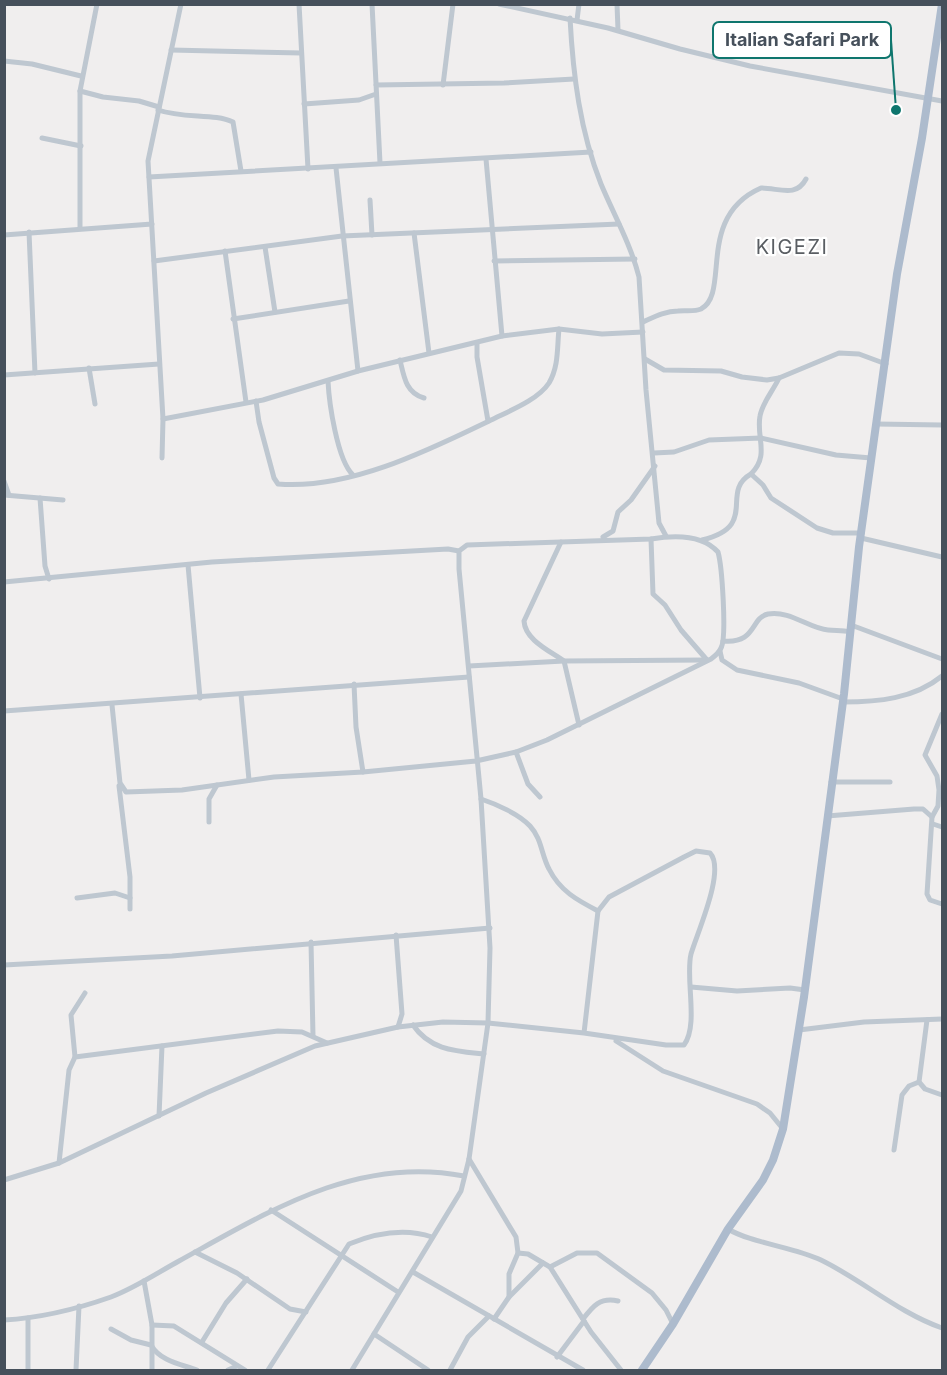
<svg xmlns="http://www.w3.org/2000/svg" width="947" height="1375" viewBox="0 0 947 1375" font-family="Inter,sans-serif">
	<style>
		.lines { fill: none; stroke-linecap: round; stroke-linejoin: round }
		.street { stroke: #bec7d0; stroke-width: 5 }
		.primary { stroke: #adbbcd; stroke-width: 8 }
		.labels { text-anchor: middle; stroke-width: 4.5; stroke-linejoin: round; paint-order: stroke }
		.quarter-label { font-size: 20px; letter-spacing: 1.5px; fill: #5a5e63; stroke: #fff }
		.leader { fill: none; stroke: #0f766e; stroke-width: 2 }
		.callout-dot { fill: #0f766e; stroke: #fff; stroke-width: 2 }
		.callout { fill: #fff; stroke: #0f766e; stroke-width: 2 }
		.callout-label { font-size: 18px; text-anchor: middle; font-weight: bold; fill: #46505b }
	</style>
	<rect width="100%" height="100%" fill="#f0eeee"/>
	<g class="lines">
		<!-- street -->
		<g class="street">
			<path d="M299,4L308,169"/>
			<path d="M372,4L380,163"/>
			<path d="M499,4L608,28L680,49L750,66L942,101"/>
			<path d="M617,4L618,30"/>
			<path d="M570,18C573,75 580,131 601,184C614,215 631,245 639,277L646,390L659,523L666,536"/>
			<path d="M577,20L579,4"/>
			<path d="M171,50L301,53"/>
			<path d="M4,61L32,64L81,76"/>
			<path d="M376,85L504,83L574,79"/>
			<path d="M443,85L453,4"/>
			<path d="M80,91L103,97L139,101L159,107"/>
			<path d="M304,104L359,100L376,94"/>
			<path d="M158,110C184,119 214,113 233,122L241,171"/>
			<path d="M42,138L81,146"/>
			<path d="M486,159L502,336"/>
			<path d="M336,168L358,371"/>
			<path d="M149,177L591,152"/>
			<path d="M370,200L372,235"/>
			<path d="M80,228V91L97,4"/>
			<path d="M29,232L35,373"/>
			<path d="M414,233L429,353"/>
			<path d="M4,235L152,224"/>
			<path d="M265,247L275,312"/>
			<path d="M225,251L246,402"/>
			<path d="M154,261L342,236L619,224"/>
			<path d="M494,261L635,259"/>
			<path d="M233,319L349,301"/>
			<path d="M643,322C654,317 665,311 678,311C685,310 694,312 701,309C731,293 695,217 761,188C779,188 796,198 806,179"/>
			<path d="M477,344V357L488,421"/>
			<path d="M645,359L664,370L721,371L742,377L767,380L779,378L839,353L859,354L886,364"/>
			<path d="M400,360C404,377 406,393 424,398"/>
			<path d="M89,368L95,404"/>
			<path d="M4,375L159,364"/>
			<path d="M328,381C329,402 337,460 353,475"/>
			<path d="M256,401L259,422L274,478L278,484C349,490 429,450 491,420C509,411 538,400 549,383C559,366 557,347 559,329"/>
			<path d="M163,419L263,400L358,371L502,336L559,329L602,334L643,332"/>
			<path d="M876,424L942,425"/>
			<path d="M654,453L674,452L709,440L761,438L836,455L871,458"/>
			<path d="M162,458L163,419L148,161L181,4"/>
			<path d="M751,474C770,455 756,438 760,416C762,403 773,391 779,378"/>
			<path d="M4,481L9,495"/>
			<path d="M4,495L63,500"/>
			<path d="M40,498L45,566L49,579"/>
			<path d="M603,537L613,531L618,512L631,500L655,466"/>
			<path d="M861,538L942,557"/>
			<path d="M651,539L653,594L665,605L681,630L707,660"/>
			<path d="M702,540C760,526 719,492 751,474L763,485L771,498L817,528L833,533H862"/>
			<path d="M561,542L524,621C525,640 550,651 564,661L579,725"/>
			<path d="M188,565L200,698"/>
			<path d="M4,582L212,562L448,549L459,551"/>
			<path d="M851,625L942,659"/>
			<path d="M723,641C757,644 750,618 768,614C790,610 810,629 828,630C836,631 842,630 850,632"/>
			<path d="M720,651L722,660L737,670L799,683L843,699"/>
			<path d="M469,666L564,661L705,660"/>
			<path d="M354,684L356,727L363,772"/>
			<path d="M241,694L249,780"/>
			<path d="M843,702C877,702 914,699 942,676"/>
			<path d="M112,705L120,783L126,792L182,790L274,777L363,772L476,761L516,752L547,740L711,659C715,656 719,653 721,648C727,637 722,566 718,552C702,534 674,535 651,539L467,545L459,551V569L481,799L490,948L488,1023L469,1159L461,1191L352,1370"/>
			<path d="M4,711L469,677"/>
			<path d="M942,714L925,755L937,776L939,790L938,806L932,817L927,894L930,900L942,904"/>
			<path d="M516,752L528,784L540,797"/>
			<path d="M831,782H890"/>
			<path d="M119,786L130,877V909"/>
			<path d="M481,799C496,804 519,814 530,826C542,839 541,854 549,869C560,891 577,900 598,911"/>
			<path d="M827,816L914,809H923L932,817"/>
			<path d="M209,822V799L217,785"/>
			<path d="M933,824L942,827"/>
			<path d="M77,898L115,893L130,898"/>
			<path d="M396,935L402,1014L398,1027"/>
			<path d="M311,942L313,1036"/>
			<path d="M4,965L172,956L490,928"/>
			<path d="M691,987L737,991L790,988L805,990"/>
			<path d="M927,1020L919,1082L925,1089L942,1095"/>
			<path d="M413,1025C430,1050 455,1051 484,1054"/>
			<path d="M799,1030L864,1022L942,1019"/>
			<path d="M616,1041L663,1071L757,1104L770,1113L783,1129"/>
			<path d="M75,1057L71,1015L85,993"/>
			<path d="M159,1116L162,1046"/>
			<path d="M894,1150L902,1095L909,1086L919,1082"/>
			<path d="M469,1159L516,1237L518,1253L509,1274V1297L494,1319"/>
			<path d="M59,1163L69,1070L75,1057L278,1031L302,1032L327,1043"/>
			<path d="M4,1180L59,1163L206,1093L315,1046L398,1027L443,1022L488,1023L584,1033L666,1045H684C699,1025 685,978 691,954C697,933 726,870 710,853L696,851L684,857L609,897L598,911L584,1033"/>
			<path d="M271,1210L398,1292"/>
			<path d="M728,1229C751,1243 794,1247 821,1260C862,1280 899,1313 942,1328"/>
			<path d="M195,1252L237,1273L290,1309L306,1312"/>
			<path d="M518,1253L528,1254L550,1267L591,1332L621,1370"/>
			<path d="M550,1267L577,1253H597L652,1293L666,1310L673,1324"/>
			<path d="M413,1272L583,1370"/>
			<path d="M144,1281L152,1325V1370"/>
			<path d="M509,1297L543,1263"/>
			<path d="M583,1319C593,1306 600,1297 618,1301"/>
			<path d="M4,1320C40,1318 77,1309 111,1297C135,1288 157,1273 179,1261C268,1212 357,1155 464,1176"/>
			<path d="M152,1325L174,1326L245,1370"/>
			<path d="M111,1329L131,1340L151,1345C160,1361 180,1364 197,1370"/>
			<path d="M374,1334L428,1370"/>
			<path d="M202,1342L226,1303L247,1279"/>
			<path d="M557,1357L584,1321"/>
			<path d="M28,1370V1318"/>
			<path d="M76,1370L79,1306"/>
			<path d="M228,1370L237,1366"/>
			<path d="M268,1370L349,1244C376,1233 405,1228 432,1237"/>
			<path d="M450,1370L468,1337L489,1316"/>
		</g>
		<!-- primary -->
		<path class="primary" d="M642,1370L673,1324L728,1229L763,1180L773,1160L783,1129L804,997L844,694L859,547L897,274L922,138L942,4"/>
	</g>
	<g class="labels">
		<!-- quarter labels -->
		<g class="quarter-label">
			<text x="792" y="254">KIGEZI</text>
		</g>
	</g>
	<!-- callouts -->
	<path class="leader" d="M896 110L891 40"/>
	<circle class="callout-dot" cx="896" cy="110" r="6"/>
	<rect class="callout" x="713" y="22" width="178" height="36" rx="6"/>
	<g class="callout-label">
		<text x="802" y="46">Italian Safari Park</text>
	</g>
	<!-- border -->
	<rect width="947" height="1375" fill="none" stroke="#46505b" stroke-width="12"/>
</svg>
